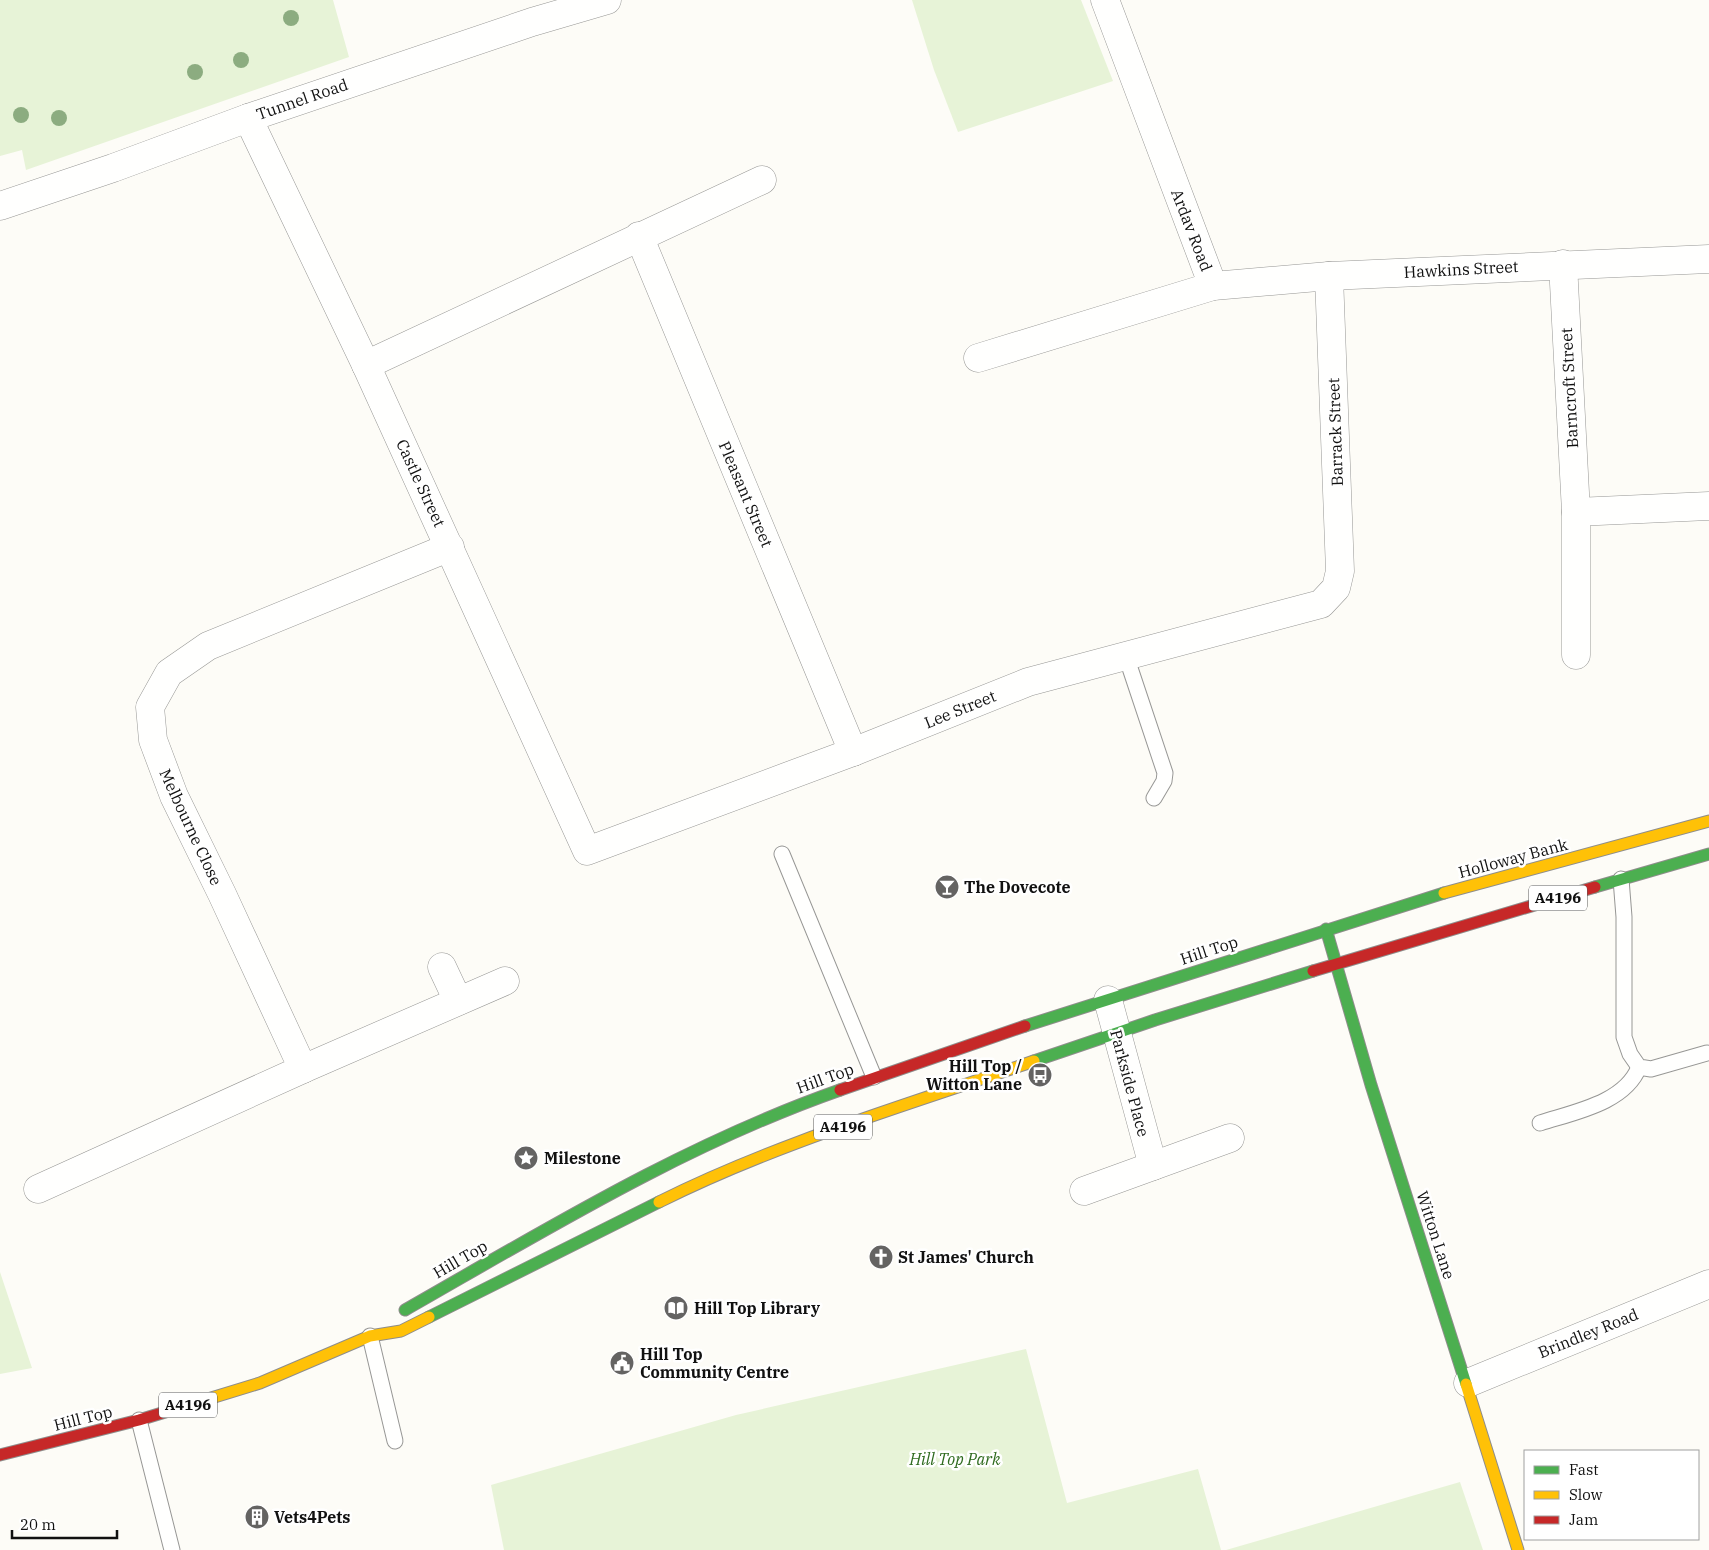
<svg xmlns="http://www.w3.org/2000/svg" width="1709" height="1550" viewBox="0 0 1709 1550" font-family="'IBM Plex Serif',serif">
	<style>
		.green { fill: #e7f3d7 }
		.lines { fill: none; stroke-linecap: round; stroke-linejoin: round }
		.lane-casing { stroke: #979795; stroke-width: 17 }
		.street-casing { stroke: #979795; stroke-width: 29 }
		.fast-casing { stroke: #8e8d8b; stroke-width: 13 }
		.slow-casing { stroke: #8e8d8b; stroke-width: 13 }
		.jam-casing { stroke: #8e8d8b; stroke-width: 13 }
		.lane { stroke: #fffffe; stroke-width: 15 }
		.street { stroke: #fffffe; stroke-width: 28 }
		.fast { stroke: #4caf50; stroke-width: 11 }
		.slow { stroke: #ffc107; stroke-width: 11 }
		.jam { stroke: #c62828; stroke-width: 11 }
		.tree { fill: #8cac80 }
		.labels { text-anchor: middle; stroke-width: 5; stroke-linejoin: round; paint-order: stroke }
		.shield { fill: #fff; stroke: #585858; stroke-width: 1 }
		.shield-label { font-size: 15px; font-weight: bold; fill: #111 }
		.street-label { font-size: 16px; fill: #111; stroke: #fff }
		.poi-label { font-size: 16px; font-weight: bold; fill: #111; stroke: #fff; text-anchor: start }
		.park-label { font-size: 16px; font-style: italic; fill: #2f6b1f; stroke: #fff }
	</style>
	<rect width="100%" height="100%" fill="#fdfcf7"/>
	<!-- green -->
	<g class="green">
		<path d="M0,0H333L349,57L26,170L22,150L0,156Z"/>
		<path d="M912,0H1081L1113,81L958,132L934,70Z"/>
		<path d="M0,1272L32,1368L0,1374Z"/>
		<path d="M1026,1349L1067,1503L1198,1469L1221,1550H504L491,1485L736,1415Z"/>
		<path d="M1460,1482L1483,1550H1226Z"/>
	</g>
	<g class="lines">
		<defs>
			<g id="lane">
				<path d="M1126,656L1165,773L1164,781L1154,798"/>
				<path d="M782,854L874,1077"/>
				<path d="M1621,879L1624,917V1037L1630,1054L1639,1067L1651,1069L1707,1053"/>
				<path d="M1540,1123C1574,1112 1625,1103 1639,1067"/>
				<path d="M370,1336L395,1441"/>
				<path d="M139,1420L172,1550"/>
			</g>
			<g id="street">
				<path d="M248,118L366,365L587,851L853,752L1028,682L1321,604L1336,588L1340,571L1329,276"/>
				<path d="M0,206L113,168L248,118L532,22L607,0"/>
				<path d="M639,236L853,752"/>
				<path d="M1563,264L1576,512V655"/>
				<path d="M1213,286L1329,276L1709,259"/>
				<path d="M978,358L1213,286L1105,0"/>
				<path d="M366,365L762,180"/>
				<path d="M1576,512L1709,506"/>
				<path d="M442,967L458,1001"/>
				<path d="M1108,1000L1153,1166"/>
				<path d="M303,1069L505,981"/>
				<path d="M38,1189L303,1069L222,894L174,796L153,740L150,707L169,673L208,646L450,547"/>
				<path d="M1084,1191L1230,1138"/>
				<path d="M1468,1383L1709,1284"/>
			</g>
			<g id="fast">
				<path d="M1595,887L1709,854"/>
				<path d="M1326,929L1371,1085L1466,1384"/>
				<path d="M1025,1026L1444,893"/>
				<path d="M1034,1061L1155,1020L1313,971"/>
				<path d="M405,1310C547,1229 686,1144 840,1090"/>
				<path d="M429,1317L659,1202"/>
			</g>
			<g id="slow">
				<path d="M1444,893L1709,821"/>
				<path d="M659,1202C779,1142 908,1105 1034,1061"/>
				<path d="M1466,1384L1518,1550"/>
				<path d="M185,1406L260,1383L370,1336L401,1331L429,1317"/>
			</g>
			<g id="jam">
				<path d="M1313,971L1595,887"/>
				<path d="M840,1090L1025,1026"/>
				<path d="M0,1455L139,1420L185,1406"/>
			</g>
		</defs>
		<!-- lane casing -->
		<use href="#lane" class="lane-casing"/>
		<!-- street casing -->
		<use href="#street" class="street-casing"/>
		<!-- fast casing -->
		<use href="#fast" class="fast-casing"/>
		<!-- slow casing -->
		<use href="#slow" class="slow-casing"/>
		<!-- jam casing -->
		<use href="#jam" class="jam-casing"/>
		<!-- lane -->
		<use href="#lane" class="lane"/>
		<!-- street -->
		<use href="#street" class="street"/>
		<!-- fast -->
		<use href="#fast" class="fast"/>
		<!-- slow -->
		<use href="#slow" class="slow"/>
		<!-- jam -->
		<use href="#jam" class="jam"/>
	</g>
	<!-- trees -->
	<g class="tree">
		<circle cx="291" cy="18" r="8"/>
		<circle cx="241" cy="60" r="8"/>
		<circle cx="195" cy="72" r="8"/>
		<circle cx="21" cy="115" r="8"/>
		<circle cx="59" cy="118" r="8"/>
	</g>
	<!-- icons -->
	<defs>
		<symbol id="bar-disc" viewBox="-11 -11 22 22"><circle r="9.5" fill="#646362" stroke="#fff"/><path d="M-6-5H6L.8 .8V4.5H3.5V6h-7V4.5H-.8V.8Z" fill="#fff"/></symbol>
		<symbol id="bus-disc" viewBox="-11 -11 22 22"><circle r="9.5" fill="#646362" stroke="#fff"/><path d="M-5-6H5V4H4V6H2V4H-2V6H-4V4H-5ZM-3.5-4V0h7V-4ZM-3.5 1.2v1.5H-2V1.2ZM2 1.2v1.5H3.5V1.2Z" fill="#fff"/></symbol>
		<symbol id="sight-disc" viewBox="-11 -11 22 22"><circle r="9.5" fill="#646362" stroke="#fff"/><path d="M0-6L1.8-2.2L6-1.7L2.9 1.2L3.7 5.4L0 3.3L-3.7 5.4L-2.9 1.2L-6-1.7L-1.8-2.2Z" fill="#fff"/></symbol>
		<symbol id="church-disc" viewBox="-11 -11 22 22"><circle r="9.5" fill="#646362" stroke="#fff"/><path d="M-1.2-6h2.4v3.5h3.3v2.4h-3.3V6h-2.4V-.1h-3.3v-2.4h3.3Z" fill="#fff"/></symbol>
		<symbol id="library-disc" viewBox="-11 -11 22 22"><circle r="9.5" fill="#646362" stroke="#fff"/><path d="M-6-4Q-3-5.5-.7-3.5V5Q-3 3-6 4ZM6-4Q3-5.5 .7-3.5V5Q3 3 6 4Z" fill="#fff"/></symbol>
		<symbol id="civic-disc" viewBox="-11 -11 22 22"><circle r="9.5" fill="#646362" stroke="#fff"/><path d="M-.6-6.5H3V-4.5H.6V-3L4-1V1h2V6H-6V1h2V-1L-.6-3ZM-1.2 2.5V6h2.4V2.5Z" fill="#fff"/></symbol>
		<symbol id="building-disc" viewBox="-11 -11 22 22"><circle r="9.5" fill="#646362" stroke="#fff"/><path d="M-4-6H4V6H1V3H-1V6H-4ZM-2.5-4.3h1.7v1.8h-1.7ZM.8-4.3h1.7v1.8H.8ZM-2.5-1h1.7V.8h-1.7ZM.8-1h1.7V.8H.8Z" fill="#fff"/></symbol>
	</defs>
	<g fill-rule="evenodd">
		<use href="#bar-disc" x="933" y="873" width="28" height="28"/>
		<use href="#bus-disc" x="1026" y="1061" width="28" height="28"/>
		<use href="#sight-disc" x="512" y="1144" width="28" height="28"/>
		<use href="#church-disc" x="867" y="1243" width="28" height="28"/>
		<use href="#library-disc" x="662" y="1294" width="28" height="28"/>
		<use href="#civic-disc" x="608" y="1349" width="28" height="28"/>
		<use href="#building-disc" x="243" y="1503" width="28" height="28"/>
	</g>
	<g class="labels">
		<!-- shield labels -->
		<g class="shield">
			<rect x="1529" y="885.5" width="58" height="25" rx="4"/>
			<rect x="814" y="1114.5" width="58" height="25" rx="4"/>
			<rect x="159" y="1392.5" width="58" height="25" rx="4"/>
		</g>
		<g class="shield-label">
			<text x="1558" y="903">A4196</text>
			<text x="843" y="1132">A4196</text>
			<text x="188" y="1410">A4196</text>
		</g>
		<!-- street labels -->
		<g class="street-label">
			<text transform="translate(302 99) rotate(-19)" y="6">Tunnel Road</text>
			<text transform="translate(1192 230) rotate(69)" y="6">Ardav Road</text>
			<text transform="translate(1461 269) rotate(-3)" y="6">Hawkins Street</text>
			<text transform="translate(1569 388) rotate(-93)" y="6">Barncroft Street</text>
			<text transform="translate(1335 432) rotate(-92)" y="6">Barrack Street</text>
			<text transform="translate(421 483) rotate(65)" y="6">Castle Street</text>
			<text transform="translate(746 494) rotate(67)" y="6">Pleasant Street</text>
			<text transform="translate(960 709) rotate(-22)" y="6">Lee Street</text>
			<text transform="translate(191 827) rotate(65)" y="6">Melbourne Close</text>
			<text transform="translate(1513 858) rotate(-15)" y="6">Holloway Bank</text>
			<text transform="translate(1209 950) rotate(-18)" y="6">Hill Top</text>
			<text transform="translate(825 1078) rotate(-20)" y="6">Hill Top</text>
			<text transform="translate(1130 1083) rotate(75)" y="6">Parkside Place</text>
			<text transform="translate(1436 1235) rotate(72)" y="6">Witton Lane</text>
			<text transform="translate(460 1259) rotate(-30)" y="6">Hill Top</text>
			<text transform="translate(1588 1333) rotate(-22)" y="6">Brindley Road</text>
			<text transform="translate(83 1418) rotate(-14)" y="6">Hill Top</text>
		</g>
		<!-- poi labels -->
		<g class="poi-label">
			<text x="964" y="893">The Dovecote</text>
			<text x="1022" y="1072" text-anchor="end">Hill Top /<tspan x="1022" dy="18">Witton Lane</tspan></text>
			<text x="544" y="1164">Milestone</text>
			<text x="898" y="1263">St James' Church</text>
			<text x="694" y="1314">Hill Top Library</text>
			<text x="640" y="1360">Hill Top<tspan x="640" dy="18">Community Centre</tspan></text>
			<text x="274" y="1523">Vets4Pets</text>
		</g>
		<!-- park labels -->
		<g class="park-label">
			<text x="955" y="1465">Hill Top Park</text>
		</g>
	</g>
	<!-- legend -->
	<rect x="1524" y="1450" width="175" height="90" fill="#ffffff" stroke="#a0a0a0"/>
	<rect x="1534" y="1466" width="25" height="8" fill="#4caf50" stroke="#a0a0a0"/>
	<text x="1569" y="1475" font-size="15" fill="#111111">Fast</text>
	<rect x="1534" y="1491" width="25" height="8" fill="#ffc107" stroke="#a0a0a0"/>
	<text x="1569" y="1500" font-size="15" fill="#111111">Slow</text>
	<rect x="1534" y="1516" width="25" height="8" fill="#c62828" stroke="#a0a0a0"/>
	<text x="1569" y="1525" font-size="15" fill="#111111">Jam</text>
	<!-- scale -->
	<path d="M12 1530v8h105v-8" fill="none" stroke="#111111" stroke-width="2.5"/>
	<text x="20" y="1530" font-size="15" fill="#111111" stroke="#ffffff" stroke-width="4" paint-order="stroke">20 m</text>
</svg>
